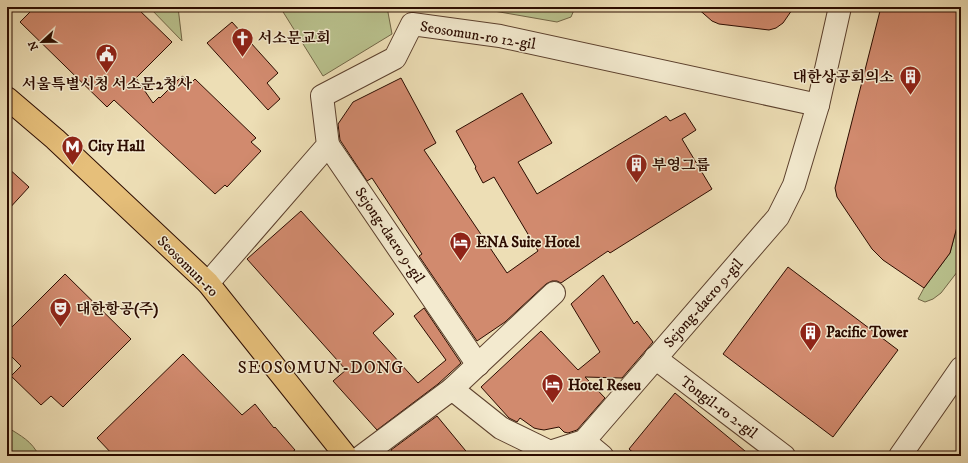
<svg xmlns="http://www.w3.org/2000/svg" width="968" height="463" viewBox="0 0 968 463" font-family="'IM FELL DW Pica','Noto Serif KR',serif">
	<style>
		.green { fill: #b9c18d; stroke: #726646 }
		.building { fill: #d18a6e; stroke: #2c0c00 }
		.lines { fill: none; stroke-linecap: round; stroke-linejoin: round }
		.minor-casing { stroke: #5c402d; stroke-width: 24 }
		.major-casing { stroke: #2c0c00; stroke-width: 24 }
		.minor { stroke: #f3eacf; stroke-width: 22 }
		.major { stroke: #e6bf7a; stroke-width: 22 }
		.labels { text-anchor: middle; stroke-width: 3; stroke-linejoin: round; paint-order: stroke }
		.street-label { font-size: 15px; fill: #2c0c00; stroke: #f3eacf }
		.poi-label { font-size: 15px; font-weight: bold; fill: #2c0c00; stroke: #f3eacf; text-anchor: start }
		.quarter-label { font-size: 17px; letter-spacing: 1px; fill: #2c0c00; stroke: #f3eacf }
	</style>
	<rect width="100%" height="100%" fill="#eddeb5"/>
	<filter id="stains"><feTurbulence type="fractalNoise" baseFrequency=".005" numOctaves="4"/><feColorMatrix values="0 0 0 0 .2 0 0 0 0 .09 0 0 0 0 .02 0 0 0 .5 -.17"/></filter>
	<radialGradient id="worn" r=".72"><stop offset=".6" stop-color="#630" stop-opacity="0"/><stop offset="1" stop-color="#630" stop-opacity=".3"/></radialGradient>
	<!-- green -->
	<g class="green">
		<path d="M149,7H178L182,41Z"/>
		<path d="M280,7H387L392,34L323,76Z"/>
		<path d="M471,7H574V10L571,17L557,22Z"/>
		<path d="M958,223H961V267L941,293L933,299L925,302L918,299L924,288L950,253Z"/>
		<path d="M7,427C21,436 32,441 39,456H31L30,454L25,456H10L7,450Z"/>
	</g>
	<!-- building -->
	<g class="building">
		<path d="M35,7H136L172,42L136,78L153,103L159,97L160,98L182,76L191,83L195,79L256,138L251,142L261,151L227,187L225,185L215,194L114,100L107,107L20,22Z"/>
		<path d="M696,7H794L783,23L776,28L769,30L719,24L712,21Z"/>
		<path d="M881,7H961V223H958L950,253L924,288L883,260L872,249L837,197L835,188Z"/>
		<path d="M232,22L278,73L267,83L280,99L268,110L207,43Z"/>
		<path d="M401,78L436,143L424,150L507,273L538,251L494,177L483,183L475,168L476,167L456,131L522,93L552,143L518,162L537,194L666,116L670,121L685,113L696,130L682,139L712,189L610,253L608,251L561,283L557,281H552L546,284L505,322L477,341L419,256L422,254L372,178L367,181L340,140L338,124L353,102Z"/>
		<path d="M7,167L29,187L7,211Z"/>
		<path d="M301,211L394,314L373,333L418,383L446,360L414,316L424,308L461,363L438,384L377,430L333,381L346,370L247,259Z"/>
		<path d="M788,267L898,350L833,437L723,354Z"/>
		<path d="M65,274L131,339L63,407L51,396L41,405L11,376L21,366L7,352V332Z"/>
		<path d="M603,275L634,324L637,321L653,342L622,378L585,377L605,398L577,430L568,433L564,432L559,427L544,430L538,429L534,428L520,418L517,422L509,418L481,387L541,331L578,370L600,352L571,304Z"/>
		<path d="M183,354L242,415L255,404L274,428L275,427L295,450L287,456H114L97,438Z"/>
		<path d="M675,393L751,456H637L629,449Z"/>
		<path d="M437,416L470,456H393L391,450Z"/>
	</g>
	<g class="lines">
		<defs>
			<g id="minor">
				<path d="M328,145L478,365"/>
				<path d="M208,283L328,145L322,96L395,58L412,24L500,36L818,105"/>
				<path d="M655,358L784,456"/>
				<path d="M452,389L554,293"/>
				<path d="M584,441L602,456"/>
				<path d="M362,456L452,389L501,428L550,452L584,441L778,217L794,185L818,105L840,7"/>
				<path d="M900,456L961,368"/>
			</g>
			<path id="major" d="M7,98L55,139L208,283L346,456"/>
		</defs>
		<!-- minor casing -->
		<use href="#minor" class="minor-casing"/>
		<!-- major casing -->
		<use href="#major" class="major-casing"/>
		<!-- minor -->
		<use href="#minor" class="minor"/>
		<!-- major -->
		<use href="#major" class="major"/>
	</g>
	<!-- icons -->
	<defs>
		<symbol id="church-pin" viewBox="-11 -11 22 30"><path d="M0 17L-7.5 6A9.5 9.5 0 1 1 7.5 6Z" fill="#8f2418" stroke="#f3eacf"/><path d="M-1.2-6h2.4v3.5h3.3v2.4h-3.3V6h-2.4V-.1h-3.3v-2.4h3.3Z" fill="#fff"/></symbol>
		<symbol id="civic-pin" viewBox="-11 -11 22 30"><path d="M0 17L-7.5 6A9.5 9.5 0 1 1 7.5 6Z" fill="#8f2418" stroke="#f3eacf"/><path d="M-.6-6.5H3V-4.5H.6V-3L4-1V1h2V6H-6V1h2V-1L-.6-3ZM-1.2 2.5V6h2.4V2.5Z" fill="#fff"/></symbol>
		<symbol id="building-pin" viewBox="-11 -11 22 30"><path d="M0 17L-7.5 6A9.5 9.5 0 1 1 7.5 6Z" fill="#8f2418" stroke="#f3eacf"/><path d="M-4-6H4V6H1V3H-1V6H-4ZM-2.5-4.3h1.7v1.8h-1.7ZM.8-4.3h1.7v1.8H.8ZM-2.5-1h1.7V.8h-1.7ZM.8-1h1.7V.8H.8Z" fill="#fff"/></symbol>
		<symbol id="metro-pin" viewBox="-11 -11 22 30"><path d="M0 17L-7.5 6A9.5 9.5 0 1 1 7.5 6Z" fill="#8f2418" stroke="#f3eacf"/><path d="M-5.5 5V-5H-3L0 0L3-5H5.5V5H3V-.5L0 4L-3-.5V5Z" fill="#fff"/></symbol>
		<symbol id="hotel-pin" viewBox="-11 -11 22 30"><path d="M0 17L-7.5 6A9.5 9.5 0 1 1 7.5 6Z" fill="#8f2418" stroke="#f3eacf"/><path d="M-6-4.5h1.5V1H6V5H4.5V3h-9V5H-6ZM-4 0a1.8 1.8 0 1 1 3.6 0ZM.5 0V-2.5h3Q6-2.5 6 0Z" fill="#fff"/></symbol>
		<symbol id="theatre-pin" viewBox="-11 -11 22 30"><path d="M0 17L-7.5 6A9.5 9.5 0 1 1 7.5 6Z" fill="#8f2418" stroke="#f3eacf"/><path d="M-5-5.5Q0-4 5-5.5V0Q5 5 0 6Q-5 5-5 0ZM-3.3-2.5H-1v1.5H-3.3ZM1-2.5H3.3v1.5H1ZM-2.8 1Q0 5.5 2.8 1Z" fill="#fff"/></symbol>
	</defs>
	<g fill-rule="evenodd">
		<use href="#church-pin" x="230" y="26" width="25" height="34"/>
		<use href="#civic-pin" x="94" y="42" width="25" height="34"/>
		<use href="#building-pin" x="898" y="64" width="25" height="34"/>
		<use href="#metro-pin" x="60" y="134" width="25" height="34"/>
		<use href="#building-pin" x="624" y="152" width="25" height="34"/>
		<use href="#hotel-pin" x="448" y="230" width="25" height="34"/>
		<use href="#theatre-pin" x="48" y="296" width="25" height="34"/>
		<use href="#building-pin" x="798" y="320" width="25" height="34"/>
		<use href="#hotel-pin" x="540" y="372" width="25" height="34"/>
	</g>
	<g class="labels">
		<!-- street labels -->
		<g class="street-label">
			<text transform="translate(478 35) rotate(9)" y="5">Seosomun-ro 12-gil</text>
			<text transform="translate(390 235) rotate(56)" y="5">Sejong-daero 9-gil</text>
			<text transform="translate(188 266) rotate(45)" y="5">Seosomun-ro</text>
			<text transform="translate(703 303) rotate(-49)" y="5">Sejong-daero 9-gil</text>
			<text transform="translate(719 407) rotate(37)" y="5">Tongil-ro 2-gil</text>
		</g>
		<!-- poi labels -->
		<g class="poi-label">
			<text x="258" y="43">서소문교회</text>
			<text x="894" y="82" text-anchor="end">대한상공회의소</text>
			<text x="107" y="89" text-anchor="middle">서울특별시청 서소문2청사</text>
			<text x="88" y="151">City Hall</text>
			<text x="652" y="170">부영그룹</text>
			<text x="476" y="247">ENA Suite Hotel</text>
			<text x="76" y="314">대한항공(주)</text>
			<text x="826" y="337">Pacific Tower</text>
			<text x="568" y="390">Hotel Reseu</text>
		</g>
		<!-- quarter labels -->
		<g class="quarter-label">
			<text x="321" y="373">SEOSOMUN-DONG</text>
		</g>
	</g>
	<!-- margin -->
	<rect width="968" height="463" fill="none" stroke="#eddeb5" stroke-width="24"/>
	<rect x="8" y="8" width="952" height="447" fill="none" stroke="#2c0c00" stroke-width="2"/>
	<rect x="12" y="12" width="944" height="439" fill="none" stroke="#2c0c00"/>
	<!-- north arrow -->
	<g transform="translate(42 42) rotate(248)" stroke="#f3eacf" stroke-width="3" paint-order="stroke">
	<path d="M0-3L7 15L0 10L-7 15Z" fill="#2c0c00"/>
	<text y="-6" font-size="11" font-weight="bold" text-anchor="middle" fill="#2c0c00">N</text>
	</g>
	<rect width="100%" height="100%" filter="url(#stains)"/>
	<rect width="100%" height="100%" fill="url(#worn)"/>
</svg>
